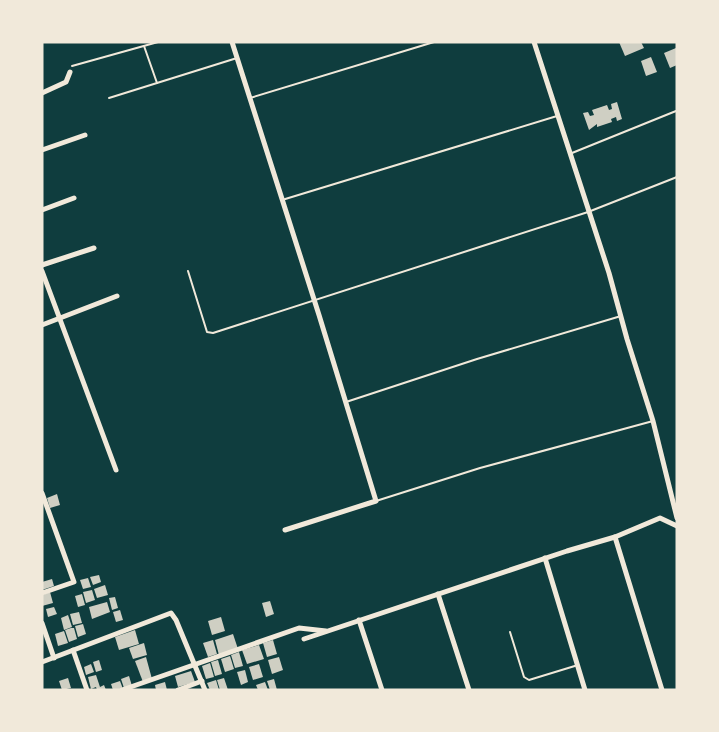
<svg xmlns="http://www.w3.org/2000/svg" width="719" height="732" viewBox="0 0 719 732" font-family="'PT Sans',sans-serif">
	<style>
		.building { fill: #cfcfc3 }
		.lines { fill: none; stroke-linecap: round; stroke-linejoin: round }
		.service { stroke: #f1e9da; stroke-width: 2 }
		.minor { stroke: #f1e9da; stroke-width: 5 }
	</style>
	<rect width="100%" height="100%" fill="#0f3d3e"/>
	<!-- building -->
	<g class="building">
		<path d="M619,42H641L644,48L625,56Z"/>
		<path d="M676,48L677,65L670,68L664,53Z"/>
		<path d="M651,57L657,72L646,76L641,61Z"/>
		<path d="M617,102L622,119L617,121L616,117L611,119L612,122L597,127V124L589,130L583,113L588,112L590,116L594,115L592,110L607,105L609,110L612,109L611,104Z"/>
		<path d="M57,494L60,505L50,508L47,498Z"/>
		<path d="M99,575L101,582L93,585L90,577Z"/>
		<path d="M88,578L91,587L83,589L80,580Z"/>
		<path d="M52,579L54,586L42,590V582Z"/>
		<path d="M105,585L108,595L97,598L94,589Z"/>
		<path d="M92,590L95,600L86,603L83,592Z"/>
		<path d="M50,592L53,603L42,606V595Z"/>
		<path d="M82,594L85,605L78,607L75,596Z"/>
		<path d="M115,597L118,608L112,610L109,598Z"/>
		<path d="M270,601L274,614L266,617L262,603Z"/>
		<path d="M107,602L110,612L92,619L89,607Z"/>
		<path d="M54,607L57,614L48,617L46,609Z"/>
		<path d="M120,610L123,620L116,622L113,612Z"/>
		<path d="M79,612L82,623L73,625L70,614Z"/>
		<path d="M68,615L72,627L64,630L61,618Z"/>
		<path d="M221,617L225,631L212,635L208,621Z"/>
		<path d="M83,624L86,634L78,637L75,626Z"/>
		<path d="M71,628H74L77,639L69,642L65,630Z"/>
		<path d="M135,630L139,644L119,650L115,637Z"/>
		<path d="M64,631L68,643L58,646L55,634Z"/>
		<path d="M233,634L238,649L219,655L215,640Z"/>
		<path d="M213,640L217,654L208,657L203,643Z"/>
		<path d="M273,640L277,654L267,657L263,643Z"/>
		<path d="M144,643L147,655L133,659L129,648Z"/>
		<path d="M259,645L264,659L247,664L242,650Z"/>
		<path d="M239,652L243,666L235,668L231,655Z"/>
		<path d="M230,656L234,669L225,672L221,659Z"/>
		<path d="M146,657L152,679L143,682L135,661Z"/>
		<path d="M279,657L283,670L272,674L268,660Z"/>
		<path d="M99,660L102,670L96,672L93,662Z"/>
		<path d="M218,660L222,674L215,676L211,662Z"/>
		<path d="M210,663L214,677L206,679L202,666Z"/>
		<path d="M91,664L94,672L86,675L84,667Z"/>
		<path d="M259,664L263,677L253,680L249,667Z"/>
		<path d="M245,670L248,682L241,685L237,672Z"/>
		<path d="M191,671L195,682L178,687L175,676Z"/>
		<path d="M96,675L100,687L104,685L106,690H97L96,687L91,689L88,677Z"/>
		<path d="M129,676L132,686L124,688L121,679Z"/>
		<path d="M68,678L71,688L62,690L59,681Z"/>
		<path d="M224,678L228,690H220L217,680Z"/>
		<path d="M274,679L277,690H270L267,681Z"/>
		<path d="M216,680L219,690H210L207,683Z"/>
		<path d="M120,681L123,689L113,690L111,684Z"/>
		<path d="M165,682L167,690H156L155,685Z"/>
		<path d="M265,682L268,690H258L256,685Z"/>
	</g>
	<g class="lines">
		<!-- service -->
		<g class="service">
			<path d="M144,46L157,83"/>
			<path d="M72,66L158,42"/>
			<path d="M109,98L237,58"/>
			<path d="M250,98L434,42"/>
			<path d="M572,153L676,111L677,112"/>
			<path d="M282,200L557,116"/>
			<path d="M188,271L207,332L213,333L588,212L677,177"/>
			<path d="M346,402L477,359L621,316"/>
			<path d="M376,501L480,468L653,421"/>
			<path d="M510,632L524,677L529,680L578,665"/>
		</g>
		<!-- minor -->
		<g class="minor">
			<path d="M232,42L319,315L376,501L285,530"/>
			<path d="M534,42L609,273L627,339L653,421L677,518"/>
			<path d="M42,93L66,82L70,72"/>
			<path d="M42,150L85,135"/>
			<path d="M42,210L74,198"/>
			<path d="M42,265L94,248"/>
			<path d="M42,271L116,470"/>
			<path d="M42,325L117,296"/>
			<path d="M42,493L74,582L42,593"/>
			<path d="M615,537L662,690"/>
			<path d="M545,558L585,690"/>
			<path d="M438,594L469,690"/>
			<path d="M359,620L382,690"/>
			<path d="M42,623L54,658"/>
			<path d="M304,639L567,551L615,537L660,518L677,526"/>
			<path d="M73,650L87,690"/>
			<path d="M42,662L171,613L176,620L205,690"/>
			<path d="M122,690L299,628L326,631"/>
			<path d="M178,690L202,681"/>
		</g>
	</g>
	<!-- border -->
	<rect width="719" height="732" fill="none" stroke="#f1e9da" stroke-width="87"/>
</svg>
